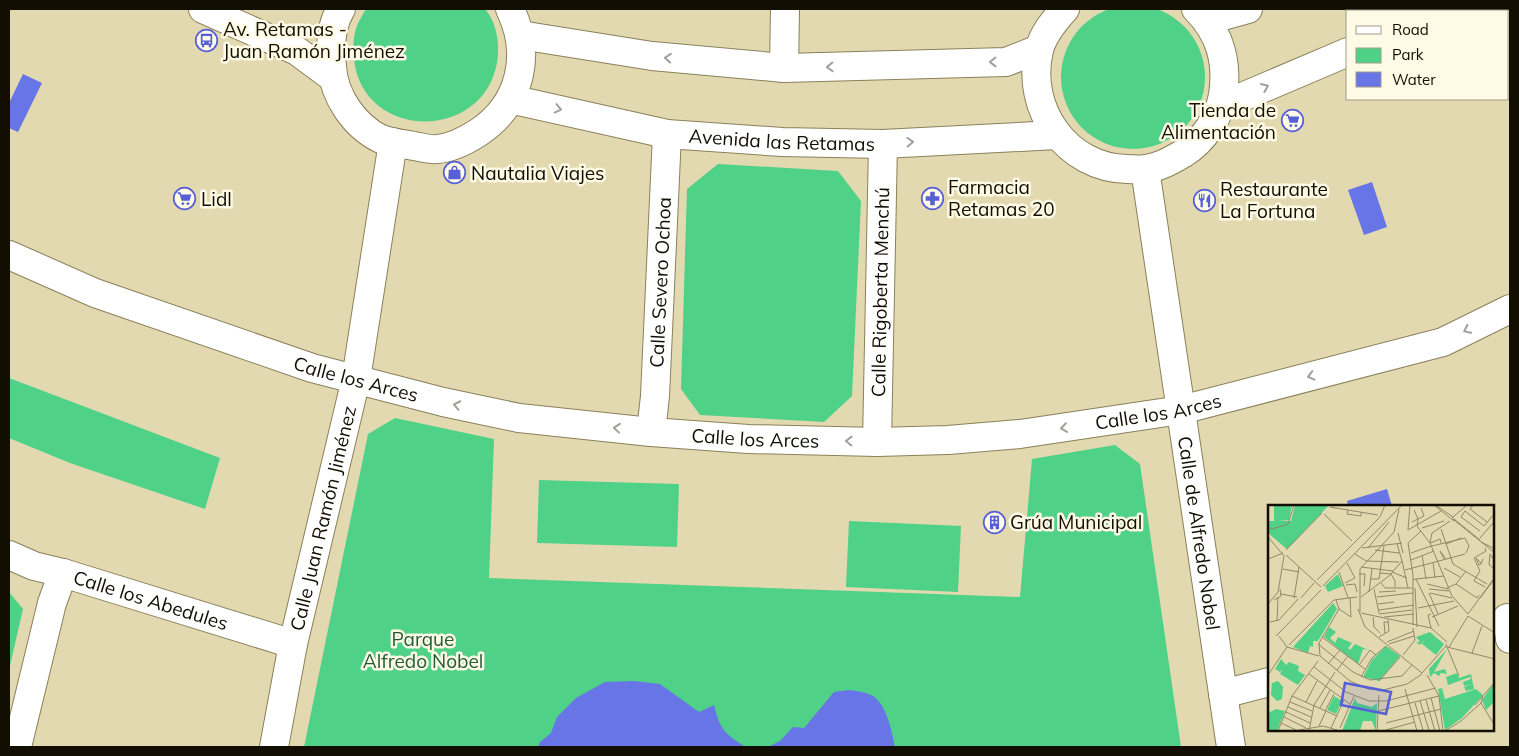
<svg xmlns="http://www.w3.org/2000/svg" width="1519" height="756" viewBox="0 0 1519 756" font-family="Mulish,sans-serif">
	<style>
		.green { fill: #4fd188 }
		.water { fill: #6875e6 }
		.lines { fill: none; stroke-linecap: round; stroke-linejoin: round }
		.street-casing { stroke: #8a805a; stroke-width: 30 }
		.secondary-casing { stroke: #8a805a; stroke-width: 30 }
		.street { stroke: #fff; stroke-width: 28 }
		.secondary { stroke: #fff; stroke-width: 28 }
		.oneway { stroke: #a09f9a }
		.labels { text-anchor: middle; stroke-width: 5; stroke-linejoin: round; paint-order: stroke }
		.poi-label { font-size: 19px; fill: #120e02; stroke: #fffae5; text-anchor: start }
		.street-label { font-size: 19px; fill: #120e02; stroke: #fffae5 }
		.park-label { font-size: 19px; fill: #225a3a; stroke: #fffae5 }
		.inset-road { fill: none; stroke: #8f886a; stroke-width: 1 }
		.view { fill: #565fd6; fill-opacity: 0.15; stroke: #565fd6; stroke-width: 2.5 }
		.inset-edge { fill: none; stroke: #120e02; stroke-width: 2.5 }
	</style>
	<rect width="100%" height="100%" fill="#e3d9b0"/>
	<!-- green -->
	<g class="green">
		<circle cx="1133" cy="77" r="72"/>
		<path d="M366,9H485C497,23 500,45 497,63C482,143 362,140 354,59C353,48 353,36 357,26C359,20 363,14 366,9Z"/>
		<path d="M718,164L838,171L861,201L852,396L824,422L700,415L681,389L687,189Z"/>
		<path d="M9,378L220,458L205,509L70,463L9,438Z"/>
		<path d="M395,418L494,439L489,578L1020,597L1032,459L1115,445L1140,464L1181,747H304L368,434Z"/>
		<path d="M539,480L679,484L677,547L537,543Z"/>
		<path d="M849,521L961,526L958,592L846,587Z"/>
		<path d="M9,592L23,609L9,670Z"/>
	</g>
	<!-- water -->
	<g class="water">
		<path d="M23,74L42,83L18,132L9,128V103Z"/>
		<path d="M1372,182L1387,227L1364,235L1348,190Z"/>
		<path d="M1387,489L1392,506H1348L1347,501Z"/>
		<path d="M634,681L660,684L699,712L714,705C720,730 725,734 746,747H538L540,742L551,733L557,717L576,698L605,682Z"/>
		<path d="M849,690C857,691 866,692 873,696C887,705 892,732 895,747H768L780,741L793,727L804,728L834,692Z"/>
	</g>
	<g class="lines">
		<defs>
			<g id="street">
				<path d="M784,68L785,9"/>
				<path id="s1" d="M1145,169L1231,747"/>
				<path id="s2" d="M9,255L95,293L312,368L443,402L519,418L651,432L748,439L877,442L948,440L1020,434L1181,410L1443,342L1510,309"/>
				<path id="s3" d="M651,432L655,396L667,134"/>
				<path id="s4" d="M877,442L883,144"/>
				<path id="s5" d="M9,555L34,566L63,573L293,644"/>
				<path d="M1507,618L1510,639"/>
				<path d="M1223,694L1269,682"/>
				<path d="M17,747L52,603L63,573"/>
				<path id="s6" d="M274,747L293,644L356,379L393,142"/>
			</g>
			<g id="secondary">
				<path d="M203,9L297,51L332,77"/>
				<path d="M341,9C330,26 330,48 332,67C334,96 354,126 381,139C391,143 404,144 414,146C421,147 430,150 437,149C451,148 467,140 479,132C521,104 532,54 510,9"/>
				<path d="M1065,9C1054,21 1043,34 1039,50C1025,109 1067,168 1127,169C1133,169 1140,170 1146,169C1160,167 1172,160 1184,153C1204,140 1219,118 1223,95C1228,61 1220,33 1196,9"/>
				<path d="M1445,11L1451,9"/>
				<path d="M1208,20L1248,9"/>
				<path d="M520,35L652,56L784,68L1006,62L1039,49"/>
				<path id="s7" d="M510,99L667,134L782,142L883,144L1057,135"/>
				<path d="M1221,106L1348,52"/>
			</g>
		</defs>
		<!-- street casing -->
		<use href="#street" class="street-casing"/>
		<!-- secondary casing -->
		<use href="#secondary" class="secondary-casing"/>
		<!-- street -->
		<use href="#street" class="street"/>
		<!-- secondary -->
		<use href="#secondary" class="secondary"/>
	</g>
	<!-- one-way arrows -->
	<defs><path id="oneway-chevron" d="M-2-3.5L2.5 0L-2 3.5" fill="none" stroke-width="1.6" stroke-linecap="round" stroke-linejoin="round" transform="scale(1.25)"/></defs>
	<g class="oneway">
		<use href="#oneway-chevron" transform="translate(668 58) rotate(-175)"/>
		<use href="#oneway-chevron" transform="translate(993 62) rotate(179)"/>
		<use href="#oneway-chevron" transform="translate(830 67) rotate(178)"/>
		<use href="#oneway-chevron" transform="translate(1265 87) rotate(-23)"/>
		<use href="#oneway-chevron" transform="translate(558 109) rotate(13)"/>
		<use href="#oneway-chevron" transform="translate(910 142) rotate(-3)"/>
		<use href="#oneway-chevron" transform="translate(1467 330) rotate(154)"/>
		<use href="#oneway-chevron" transform="translate(1311 376) rotate(165)"/>
		<use href="#oneway-chevron" transform="translate(457 405) rotate(-168)"/>
		<use href="#oneway-chevron" transform="translate(617 428) rotate(-174)"/>
		<use href="#oneway-chevron" transform="translate(1064 428) rotate(172)"/>
		<use href="#oneway-chevron" transform="translate(849 441) rotate(-179)"/>
	</g>
	<!-- icons -->
	<defs>
		<symbol id="bus-ring" viewBox="-11 -11 22 22"><circle r="9.5" fill="#fffae5" stroke="#565fd6" stroke-width="1.5"/><path d="M-5-6H5V4H4V6H2V4H-2V6H-4V4H-5ZM-3.5-4V0h7V-4ZM-3.5 1.2v1.5H-2V1.2ZM2 1.2v1.5H3.5V1.2Z" fill="#565fd6"/></symbol>
		<symbol id="supermarket-ring" viewBox="-11 -11 22 22"><circle r="9.5" fill="#fffae5" stroke="#565fd6" stroke-width="1.5"/><path d="M-6-5.5h2.5l.6 2H6L4.5 2H-2.5L-4.4-4H-6ZM-1.5 3.2a1.3 1.3 0 1 0 .1 0ZM3 3.2a1.3 1.3 0 1 0 .1 0Z" fill="#565fd6"/></symbol>
		<symbol id="shop-ring" viewBox="-11 -11 22 22"><circle r="9.5" fill="#fffae5" stroke="#565fd6" stroke-width="1.5"/><path d="M-5-2.5h2.3a2.7 3.5 0 0 1 5.4 0H5L5.5 6h-11ZM-1.5-2.5h3a1.5 2.3 0 0 0-3 0Z" fill="#565fd6"/></symbol>
		<symbol id="pharmacy-ring" viewBox="-11 -11 22 22"><circle r="9.5" fill="#fffae5" stroke="#565fd6" stroke-width="1.5"/><path d="M-2-6h4v4h4v4h-4v4h-4v-4h-4v-4h4Z" fill="#565fd6"/></symbol>
		<symbol id="restaurant-ring" viewBox="-11 -11 22 22"><circle r="9.5" fill="#fffae5" stroke="#565fd6" stroke-width="1.5"/><path d="M-5-6h1v4h1v-4h1v4h1v-4h1v5L-1.5 .5V6h-2V.5L-5-1ZM5-6V6H3V1.5H1.5Q1.5-4 5-6Z" fill="#565fd6"/></symbol>
		<symbol id="building-ring" viewBox="-11 -11 22 22"><circle r="9.5" fill="#fffae5" stroke="#565fd6" stroke-width="1.5"/><path d="M-4-6H4V6H1V3H-1V6H-4ZM-2.5-4.3h1.7v1.8h-1.7ZM.8-4.3h1.7v1.8H.8ZM-2.5-1h1.7V.8h-1.7ZM.8-1h1.7V.8H.8Z" fill="#565fd6"/></symbol>
	</defs>
	<g fill-rule="evenodd">
		<use href="#bus-ring" x="194" y="28" width="25" height="25"/>
		<use href="#supermarket-ring" x="1280" y="108" width="25" height="25"/>
		<use href="#shop-ring" x="442" y="160" width="25" height="25"/>
		<use href="#pharmacy-ring" x="920" y="186" width="25" height="25"/>
		<use href="#supermarket-ring" x="172" y="186" width="25" height="25"/>
		<use href="#restaurant-ring" x="1192" y="188" width="25" height="25"/>
		<use href="#building-ring" x="982" y="510" width="25" height="25"/>
	</g>
	<g class="labels">
		<!-- poi labels -->
		<g class="poi-label">
			<text x="223" y="36">Av. Retamas -<tspan x="223" dy="22">Juan Ramón Jiménez</tspan></text>
			<text x="1276" y="117" text-anchor="end">Tienda de<tspan x="1276" dy="22">Alimentación</tspan></text>
			<text x="471" y="180">Nautalia Viajes</text>
			<text x="948" y="194">Farmacia<tspan x="948" dy="22">Retamas 20</tspan></text>
			<text x="1220" y="196">Restaurante<tspan x="1220" dy="22">La Fortuna</tspan></text>
			<text x="201" y="206">Lidl</text>
			<text x="1010" y="529">Grúa Municipal</text>
		</g>
		<!-- street labels -->
		<g class="street-label">
			<text dy="7" stroke="none"><textPath href="#s7" startOffset="276">Avenida las Retamas</textPath></text>
			<text dy="7" stroke="none"><textPath href="#s3" startOffset="150">Calle Severo Ochoa</textPath></text>
			<text dy="7" stroke="none"><textPath href="#s4" startOffset="150">Calle Rigoberta Menchú</textPath></text>
			<text dy="7" stroke="none"><textPath href="#s2" startOffset="369">Calle los Arces</textPath></text>
			<text dy="7" stroke="none"><textPath href="#s2" startOffset="1179">Calle los Arces</textPath></text>
			<text dy="7" stroke="none"><textPath href="#s2" startOffset="774">Calle los Arces</textPath></text>
			<text dy="7" stroke="none"><textPath href="#s6" startOffset="234">Calle Juan Ramón Jiménez</textPath></text>
			<text dy="7" stroke="none"><textPath href="#s1" startOffset="368">Calle de Alfredo Nobel</textPath></text>
			<text dy="7" stroke="none"><textPath href="#s5" startOffset="149">Calle los Abedules</textPath></text>
		</g>
		<!-- park labels -->
		<g class="park-label">
			<text x="423" y="646">Parque<tspan x="423" dy="22">Alfredo Nobel</tspan></text>
		</g>
	</g>
	<!-- overview -->
	<g transform="translate(1268 505)">
		<rect width="226" height="226" fill="#e3d9b0"/>
		<path d="M6,0H24L21,15L10,16H23L27,0H61L19,44L0,28V16H6ZM70,69L75,81L60,87L57,81ZM65,98L69,104L50,136H45V142L42,141L40,148L25,142ZM61,122L68,127L62,133L67,138L70,132L84,138L80,143L82,145L87,139L100,145L95,144L90,159L56,132ZM162,127L176,139L168,150L154,139L157,135L152,140L148,137H152L148,132ZM118,141L132,151L111,176L95,172L104,155ZM179,144L166,167L177,164L179,169L173,168L171,171L166,168L162,172L161,164ZM13,154L18,160L21,157L31,161L30,166L37,170L30,180L12,169L15,164L12,167L7,164ZM189,168L191,173L203,169L206,184L198,186L196,182L204,179L196,181L195,177L203,174L202,172L180,180L178,172ZM10,176L15,182L14,194L9,196L3,190L4,178ZM226,178V197L218,205L214,195ZM174,183L177,194L208,184L215,190L194,213L177,225L170,184ZM66,191L74,196L68,209L59,205ZM87,193L89,198L104,202L109,198L108,226L104,216H95L92,226H74ZM8,204L17,206L9,226H0V208Z" fill="#4fd188"/>
		<path class="inset-road" d="M142,0L140,25L173,6M166,0L186,16L184,11L167,0M205,0L202,4L219,17M62,2L110,10M80,5L79,9L93,11V7M146,5L150,14L149,21L162,38L172,34L173,38M56,9L84,36M185,12L199,0M186,14L212,35M186,15L227,48M182,16L164,28L162,38L184,91L200,109M144,17L156,11L153,3M216,21L227,8M0,22L4,24L20,19L26,0M154,23L176,16M173,24L185,59L219,79M212,26L193,12L197,6L216,21M130,28L135,48M0,32L16,51L10,87L0,99M212,33L225,18M213,37L227,44M140,38L145,70V120M140,38L153,26M178,39L193,33M164,41L197,33L201,41L198,48M94,43L134,38M100,43L121,17M18,45L54,8M107,45L131,48M143,48L163,41M87,49L98,56L131,57M18,50L53,82M154,50L158,74M0,54L15,48M176,54L172,46L178,54M143,55L166,46M134,56L140,83M227,56L222,49L221,60L227,64M165,57L167,73M213,58L208,53L211,60L213,59L215,54M93,62L125,66M176,63L192,72M15,64L31,67M137,65L197,49M71,67L80,93M124,67L139,73M112,68L123,69L127,76V82M91,69H97L96,81M208,72L212,66L206,53L218,46L217,43M208,72L206,76L217,82M102,74H111L116,41M148,74L176,71M49,75L112,12L117,0M145,75L148,74L171,121M77,78L87,73L79,58M113,78L117,83H145M159,79L180,84M188,79L209,93L211,90M78,80L87,79L89,87M55,81L133,1M147,83L149,122M179,83L188,79L198,66M106,84L111,108M161,84L181,86M101,87L104,64M111,87L128,86M161,88L170,109M162,88L184,93M13,89L29,92M93,92L121,71L134,56L129,39M109,92L145,88M26,93L31,62M33,93L46,78M212,93L225,76M6,95L13,91L12,84M66,95L89,92M110,99L126,97M150,103L186,96M71,104L83,112L82,92M90,104L97,122L154,168M111,105L146,100M92,107V64L126,27L131,4M93,108L163,123L179,137M111,109L144,105M200,109L227,72M200,111L227,128M105,112L106,122L112,128M116,112L146,109M164,112L190,101M9,116L10,92M2,117L11,115L30,94M163,123L160,110L163,109M117,128L116,117H120M8,131L53,85M11,131L19,142L51,151M54,132L97,164M111,132L121,126L120,115M119,137L146,126M50,139L85,167L102,175L134,171L144,160M121,139L146,131M178,139L179,142L227,154M21,140L66,95M179,142L191,171M181,142L200,111M204,148L214,121M135,150L147,135L145,123M52,151L82,176L100,184L115,185L139,179L154,169M52,151L51,138L71,104L68,95M60,159L72,145M91,160L102,145L108,150M46,162L78,187L101,196H118L168,183M69,165L80,151M154,168L178,141M41,169L82,199M0,170L19,142M159,170L171,191L175,226M93,172L104,153L118,141M111,176L132,152M137,184L149,226M24,191L69,211M163,193L172,226M158,195L167,226M152,196L161,225M22,197L44,206M38,197L49,176M147,198L155,225M213,198L227,221M207,200L227,177M20,202L43,212M52,203L62,185M57,206L66,189M110,206L171,191M18,207L42,218M16,212L38,223M13,218L28,225M118,218L173,204M51,221L58,206M63,223L76,195M72,223L86,191M118,225L147,217M10,226L24,191L50,156M26,226L55,221L69,225M41,226L46,200L67,167M109,226L111,190M177,226L193,216L213,198L215,191"/>
		<path class="view" d="M77,178L123,187L118,209L73,200Z"/>
		<rect width="226" height="226" class="inset-edge"/>
	</g>
	<!-- border -->
	<rect width="1519" height="756" fill="none" stroke="#120e02" stroke-width="20"/>
	<!-- legend -->
	<rect x="1346" y="10" width="162" height="90" fill="#fffae5" stroke="#a09c8a"/>
	<rect x="1356" y="26" width="25" height="8" fill="#ffffff" stroke="#a09c8a"/>
	<text x="1392" y="35" font-size="15" fill="#120e02">Road</text>
	<rect x="1356" y="48" width="25" height="15" fill="#4fd188" stroke="#a09c8a"/>
	<text x="1392" y="60" font-size="15" fill="#120e02">Park</text>
	<rect x="1356" y="72" width="25" height="15" fill="#6875e6" stroke="#a09c8a"/>
	<text x="1392" y="85" font-size="15" fill="#120e02">Water</text>
</svg>
